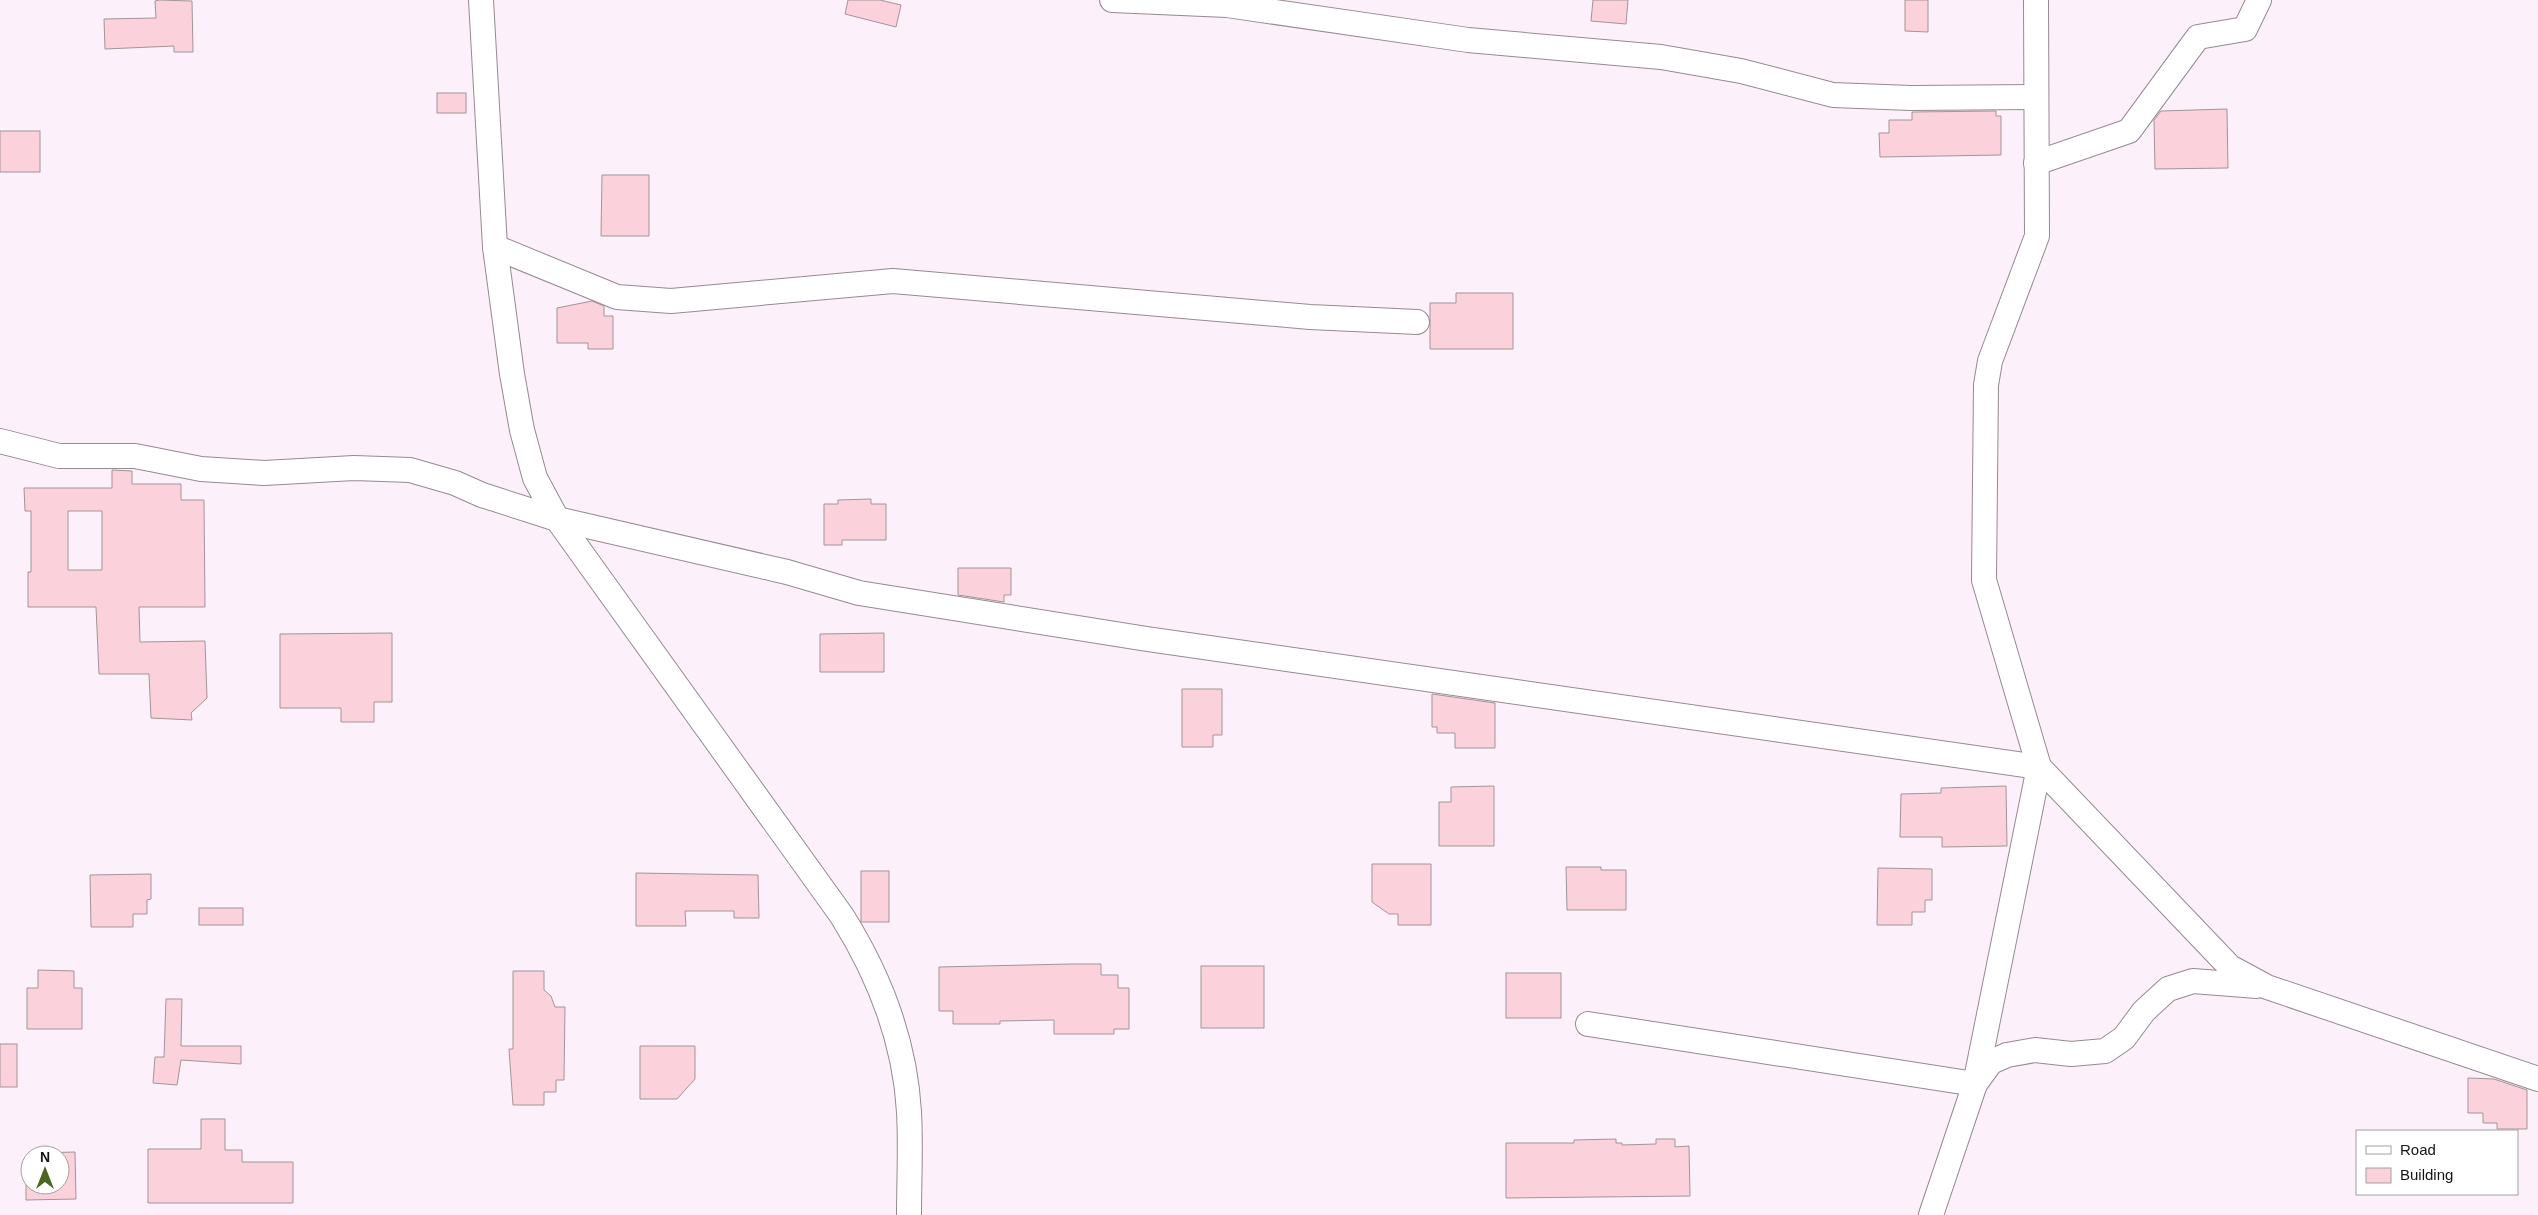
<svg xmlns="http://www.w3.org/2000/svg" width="2538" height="1215" viewBox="0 0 2538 1215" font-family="Helvetica,sans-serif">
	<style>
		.building { fill: #fbd2db; stroke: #a39497; fill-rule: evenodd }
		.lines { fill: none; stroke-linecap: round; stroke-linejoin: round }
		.minor-casing { stroke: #948a92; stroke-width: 26 }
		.minor { stroke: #fff; stroke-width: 24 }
	</style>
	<rect width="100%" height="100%" fill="#fcf1fa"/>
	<!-- building -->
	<g class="building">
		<path d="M159,0L192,1L193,52H174V46L105,49L104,19L156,18L155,1Z"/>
		<path d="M848,0H880L901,5L896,27L845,14Z"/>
		<path d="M1593,0H1628L1626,24L1591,21Z"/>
		<path d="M1905,0H1928V32L1905,31Z"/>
		<rect x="437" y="93" width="29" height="20"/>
		<path d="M2227,109L2228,168L2155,169L2154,120L2161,111Z"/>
		<path d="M1996,111V116H2001V155L1880,157L1879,133H1889V120H1912V112Z"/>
		<rect x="0" y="131" width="40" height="41"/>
		<path d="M602,175H649V236H601Z"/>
		<path d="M1456,293H1513V349H1430V303H1456Z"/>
		<path d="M592,301L604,306V316H613V349H588V343H557V308Z"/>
		<path d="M112,470L132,471V484H181V500H204L205,607H139L140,642L205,641L207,698L191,713L192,720L151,718L149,674H99L96,607H28V572H31V511H25L24,488H112ZM68,511H102V570H68Z"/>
		<path d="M871,499V504H886V540H842V545H824V504H838V500Z"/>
		<path d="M958,568H1011V595H1004V602L958,595Z"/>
		<path d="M392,633V702H374V722H341V708H280V634Z"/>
		<path d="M884,633V672H820V634Z"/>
		<path d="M1182,689H1222V735H1213V747H1182Z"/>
		<path d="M1432,694L1495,703V748H1455V733H1437V727H1432Z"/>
		<path d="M1494,786V846H1439V802H1451V787Z"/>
		<path d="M2006,786L2007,846L1942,847V837H1900L1901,794L1941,793V788Z"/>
		<path d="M1372,864H1431V925H1398V914H1389L1372,902Z"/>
		<path d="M1566,867H1601V870H1626V910H1567Z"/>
		<path d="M1878,868L1932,869V900H1925V912H1912V925H1877Z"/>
		<rect x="861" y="871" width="28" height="51"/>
		<path d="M636,873L758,875L759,918H734V911H685L686,926H636Z"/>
		<path d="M151,874V899L147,900V914H133V927H91L90,875Z"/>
		<rect x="199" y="908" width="44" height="17"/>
		<path d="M1071,964H1101V975H1118V988H1129V1029H1114V1034H1054V1020L1000,1021V1024H953V1011H939V967Z"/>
		<rect x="1201" y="966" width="63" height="62"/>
		<path d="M38,970L74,971V988H82V1029H27V988H38Z"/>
		<path d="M513,971H544V990L551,996L555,1007H565L564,1080H556V1092H544V1105H513L509,1049H513Z"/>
		<rect x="1506" y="973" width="55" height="45"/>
		<path d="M166,999H182L181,1046H241V1064L181,1060L177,1085L153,1083L155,1057H164Z"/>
		<rect x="0" y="1044" width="17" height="43"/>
		<path d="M640,1046H695V1079L677,1099H640Z"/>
		<path d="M2468,1078L2494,1079L2527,1090V1129H2497V1123H2483V1113H2468Z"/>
		<path d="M201,1119H225V1150H242V1162H293V1203H148V1149H201Z"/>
		<path d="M1616,1139V1143H1622V1145L1656,1144V1139H1675V1147L1689,1146L1690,1196L1506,1198V1143H1574V1140Z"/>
		<path d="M75,1152L76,1199L26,1200V1174L30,1168V1185H60V1155H39L40,1153Z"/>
	</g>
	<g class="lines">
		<defs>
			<g id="minor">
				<path d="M481,0L495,247L512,374L522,430L535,478L557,519L842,916C879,975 905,1041 909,1112C911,1146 909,1181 909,1215"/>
				<path d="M1112,0L1227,5L1468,40L1661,57L1741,71L1833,95L1911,98L2036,97"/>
				<path d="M2036,163L2129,131L2198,37L2245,29L2259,0"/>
				<path d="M495,247L617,297L671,301L893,281L1310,317L1417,322"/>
				<path d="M0,441L59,456H135L201,469L264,473L354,468L410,470L455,483L482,495L557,519L787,572L859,593L1147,639L2039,767L2230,967L2267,987L2538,1079"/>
				<path d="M1588,1024L1975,1084L1991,1062L2007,1055L2035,1050L2071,1054L2105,1051L2124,1038L2144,1011L2168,989L2193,981L2257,986"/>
				<path d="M1931,1215L1975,1084L2039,767L1984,580L1986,385L1990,361L2037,236L2036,0"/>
			</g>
		</defs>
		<!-- minor casing -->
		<use href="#minor" class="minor-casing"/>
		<!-- minor -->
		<use href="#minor" class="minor"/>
	</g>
	<!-- legend -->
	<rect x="2356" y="1130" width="162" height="65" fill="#ffffff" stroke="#a2a0a1"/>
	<rect x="2366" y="1146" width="25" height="8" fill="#ffffff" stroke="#a2a0a1"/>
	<text x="2400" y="1155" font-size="15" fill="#161215">Road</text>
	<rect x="2366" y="1168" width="25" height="15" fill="#fbd2db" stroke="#a2a0a1"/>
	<text x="2400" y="1180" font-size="15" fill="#161215">Building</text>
	<!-- north arrow -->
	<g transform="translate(45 1170)"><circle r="24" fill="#ffffff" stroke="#a2a0a1"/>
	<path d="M0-4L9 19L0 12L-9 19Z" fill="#49681e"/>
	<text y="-8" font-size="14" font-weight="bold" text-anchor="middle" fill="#161215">N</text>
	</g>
</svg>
